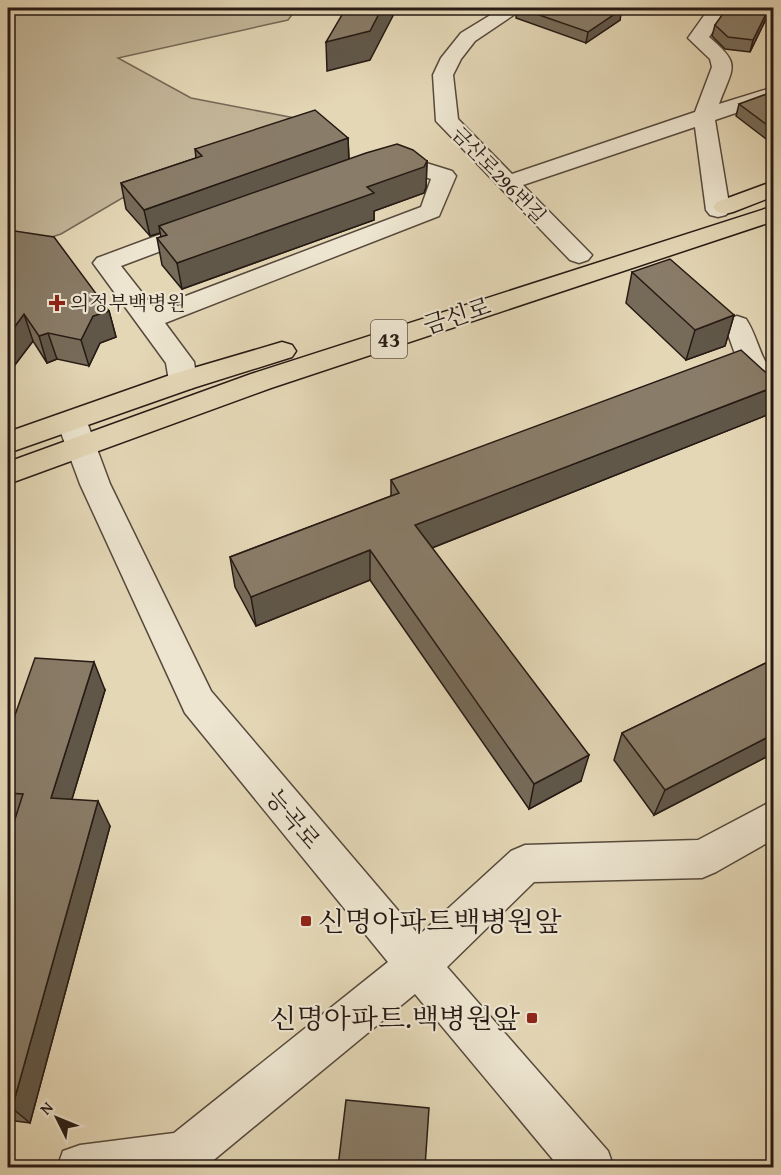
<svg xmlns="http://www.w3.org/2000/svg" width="781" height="1175" viewBox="0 0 781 1175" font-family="'Gentium Book Plus','Noto Serif KR',serif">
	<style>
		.green { fill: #c4b79a; stroke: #756857; stroke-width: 1.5 }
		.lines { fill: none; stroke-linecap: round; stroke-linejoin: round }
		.minor-casing { stroke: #56493c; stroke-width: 3 }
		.major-casing { stroke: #261a14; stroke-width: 3 }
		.minor { fill: #ede5d0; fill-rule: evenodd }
		.major { fill: #e4d7b6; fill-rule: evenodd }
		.wall { fill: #766b59; stroke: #261a14; stroke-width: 1.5 }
		.shaded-wall { fill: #605749; stroke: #261a14; stroke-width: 1.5 }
		.building { fill: #897c68; stroke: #261a14; stroke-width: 1.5 }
		.poi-dot { fill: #8f2418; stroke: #ede5d0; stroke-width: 2 }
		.labels { text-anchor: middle; stroke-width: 4.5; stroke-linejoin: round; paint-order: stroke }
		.far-street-label { font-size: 20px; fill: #261a14; stroke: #ede5d0 }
		.far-poi-label { font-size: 20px; fill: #261a14; stroke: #ede5d0; text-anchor: start }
		.shield { fill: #ede5d0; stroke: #62574c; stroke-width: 1.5 }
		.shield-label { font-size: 22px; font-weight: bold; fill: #261a14 }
		.street-label { font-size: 24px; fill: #261a14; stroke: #ede5d0 }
		.near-poi-label { font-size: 28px; fill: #261a14; stroke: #ede5d0; text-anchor: start }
	</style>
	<rect width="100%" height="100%" fill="#e4d7b6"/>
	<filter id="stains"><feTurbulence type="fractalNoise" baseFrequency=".00333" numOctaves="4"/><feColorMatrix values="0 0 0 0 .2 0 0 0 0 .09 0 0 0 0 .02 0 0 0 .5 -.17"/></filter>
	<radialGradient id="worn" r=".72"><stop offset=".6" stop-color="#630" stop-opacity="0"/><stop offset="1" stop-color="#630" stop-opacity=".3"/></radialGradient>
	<!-- green -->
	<path class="green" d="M8,8H297L288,20L118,58L191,98L300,119L175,167L61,234L8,251Z"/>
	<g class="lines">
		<defs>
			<g id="minor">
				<path d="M502,8H524L475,41L461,59L453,75L458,119L512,174L695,112L712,67L710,59L688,38L708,10L707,8H726L728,10L709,37C742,65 733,66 719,104L774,87V100L715,120L730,210L726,215L718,217L710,215L706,210L695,127L523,185L592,255L588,260L579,263L570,260L436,121L433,75L441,58L461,33Z"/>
				<path d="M759,8H774V19L767,17Z"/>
				<path d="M394,153L452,171L456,176L439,216L165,323L194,362L197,381L193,388L183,390L173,388L169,381L166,363L93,263L97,258L191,223L200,221L209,223L212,228L209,233L121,266L154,308L421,207L431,179L394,167L385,170L377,168L374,163L377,158Z"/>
				<path d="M737,316L746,319C758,337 760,360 774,373V400C740,391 737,352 724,325L728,319Z"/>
				<path d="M72,412L82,415L87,422L110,484L211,691L419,935L511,851L525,845L698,840L774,800V839L716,872L702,878L534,882L447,967L608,1151L614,1168H560L415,994L204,1168H57L63,1151L80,1145L174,1133L388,962L185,713L80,484L57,422L62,415Z"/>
			</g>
			<g id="major">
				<path d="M774,181V196L733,212L725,214L717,212L713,207L717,202Z"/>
				<path d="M774,206V221L271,388L8,484V462L251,374Z"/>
				<path d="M282,342L292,345L296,351L292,357L193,388L8,453V432L173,374Z"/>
			</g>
		</defs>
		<!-- minor casing -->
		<use href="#minor" class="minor-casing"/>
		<!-- major casing -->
		<use href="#major" class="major-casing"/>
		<!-- minor -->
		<use href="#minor" class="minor"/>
		<!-- major -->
		<use href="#major" class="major"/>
	</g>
	<!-- wall -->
	<g class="wall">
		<path d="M517,8H619L620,20L586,43L516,18Z"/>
		<path d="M766,19L750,52L725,49L712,36L715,25Z"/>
		<path d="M774,94V145L736,116L739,104Z"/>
		<path d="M348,138L349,159L427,161L426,187L424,193L374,211V220L182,289L162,265L157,238L161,237L160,233L150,236L126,209L121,183L196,158L195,149Z"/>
		<path d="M8,230L109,311L116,337L100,343L89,366L57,359L47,363L33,341L11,370H8Z"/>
		<path d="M632,272L734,315L725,346L686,360L626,303Z"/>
		<path d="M774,380V399L767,415L432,548L581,781L529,809L370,580L256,626L235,587L230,557L391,496V480Z"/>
		<path d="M774,659V753L654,815L614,760L622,733Z"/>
		<path d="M105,690L72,799L110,826L30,1123L8,1120V841L15,817H8V735Z"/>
	</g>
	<!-- shaded-wall -->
	<g class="shaded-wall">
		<path d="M382,8H397L370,60L327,71L326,42Z"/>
		<path d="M769,8L766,19L750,52L753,40Z"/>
		<path d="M622,9L620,20L586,43L588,32Z"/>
		<path d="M348,138L349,164L159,226L160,233L150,236L144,210Z"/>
		<path d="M427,161L426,187L424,193L374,211V220L182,289L177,263L367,187Z"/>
		<path d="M109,311L116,337L100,343L89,366L81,340L93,316Z"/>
		<path d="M24,314L33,341L11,370L8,359V336Z"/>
		<path d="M734,315L725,346L686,360L695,330Z"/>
		<path d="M48,333L57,359L47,363L39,336Z"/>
		<path d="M774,387V399L767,415L414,555L415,525Z"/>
		<path d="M370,550V580L256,626L251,597Z"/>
		<path d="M94,662L105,690L65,822L51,798Z"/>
		<path d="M774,734V753L654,815L665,790Z"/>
		<path d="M589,755L581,781L529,809L534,784Z"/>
		<path d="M98,801L110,826L30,1123L12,1108Z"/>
	</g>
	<!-- building -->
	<g class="building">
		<path d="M346,8H382L370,31L326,42Z"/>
		<path d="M519,8H619L622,9L588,32Z"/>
		<path d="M727,8H769L753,40L728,37L715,25Z"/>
		<path d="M772,92L774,94V130L739,104Z"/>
		<path d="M315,110L348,138L144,210L121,183L202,156L195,149Z"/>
		<path d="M397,144L413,150L427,161L424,167L367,187L374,193L177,263L157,238L167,235L159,226L366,153Z"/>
		<path d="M8,230L54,237L109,311L93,316L81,340L48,333L39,336L24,314L8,336Z"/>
		<path d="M670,259L734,315L695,330L632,272Z"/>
		<path d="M741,350L774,380V387L415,525L589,755L534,784L370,550L251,597L230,557L399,493L391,480Z"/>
		<path d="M35,658L94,662L51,798L98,801L12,1108L8,1107V841L23,794L8,793V735Z"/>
		<path d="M774,659V734L665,790L622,733Z"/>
		<path d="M346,1100L429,1108L425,1167H338Z"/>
	</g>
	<!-- markers -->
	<g class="poi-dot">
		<path d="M54 294h6v6h6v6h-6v6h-6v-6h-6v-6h6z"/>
		<rect x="300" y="915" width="12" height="12" rx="3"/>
		<rect x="526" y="1012" width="12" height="12" rx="3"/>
	</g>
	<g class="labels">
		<!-- far-street labels -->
		<g class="far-street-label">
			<text transform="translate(499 175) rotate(46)" y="7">금산로296번길</text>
		</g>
		<!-- far-poi labels -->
		<g class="far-poi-label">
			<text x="70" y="310">의정부백병원</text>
		</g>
		<!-- shield labels -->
		<rect class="shield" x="371" y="320" width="36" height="38" rx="4.5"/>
		<g class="shield-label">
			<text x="389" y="347">43</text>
		</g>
		<!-- street labels -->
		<g class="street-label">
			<text transform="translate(457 316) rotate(-18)" y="8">금신로</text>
			<text transform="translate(293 819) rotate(50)" y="8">능곡로</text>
		</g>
		<!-- near-poi labels -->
		<g class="near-poi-label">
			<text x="318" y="931">신명아파트백병원앞</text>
			<text x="520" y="1028" text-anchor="end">신명아파트.백병원앞</text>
		</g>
	</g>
	<!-- margin -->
	<rect width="781" height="1175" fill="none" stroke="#e4d7b6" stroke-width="30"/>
	<rect x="9" y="9" width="763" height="1157" fill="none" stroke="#261a14" stroke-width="3"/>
	<rect x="15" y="15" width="751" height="1145" fill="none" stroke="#261a14" stroke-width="1.5"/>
	<!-- north arrow -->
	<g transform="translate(57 1118) rotate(313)" stroke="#ede5d0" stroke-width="4.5" paint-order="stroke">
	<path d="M0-4.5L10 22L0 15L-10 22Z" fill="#261a14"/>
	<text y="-9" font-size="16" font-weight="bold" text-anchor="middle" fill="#261a14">N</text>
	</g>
	<rect width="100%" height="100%" filter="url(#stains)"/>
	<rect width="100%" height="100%" fill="url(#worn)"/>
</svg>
